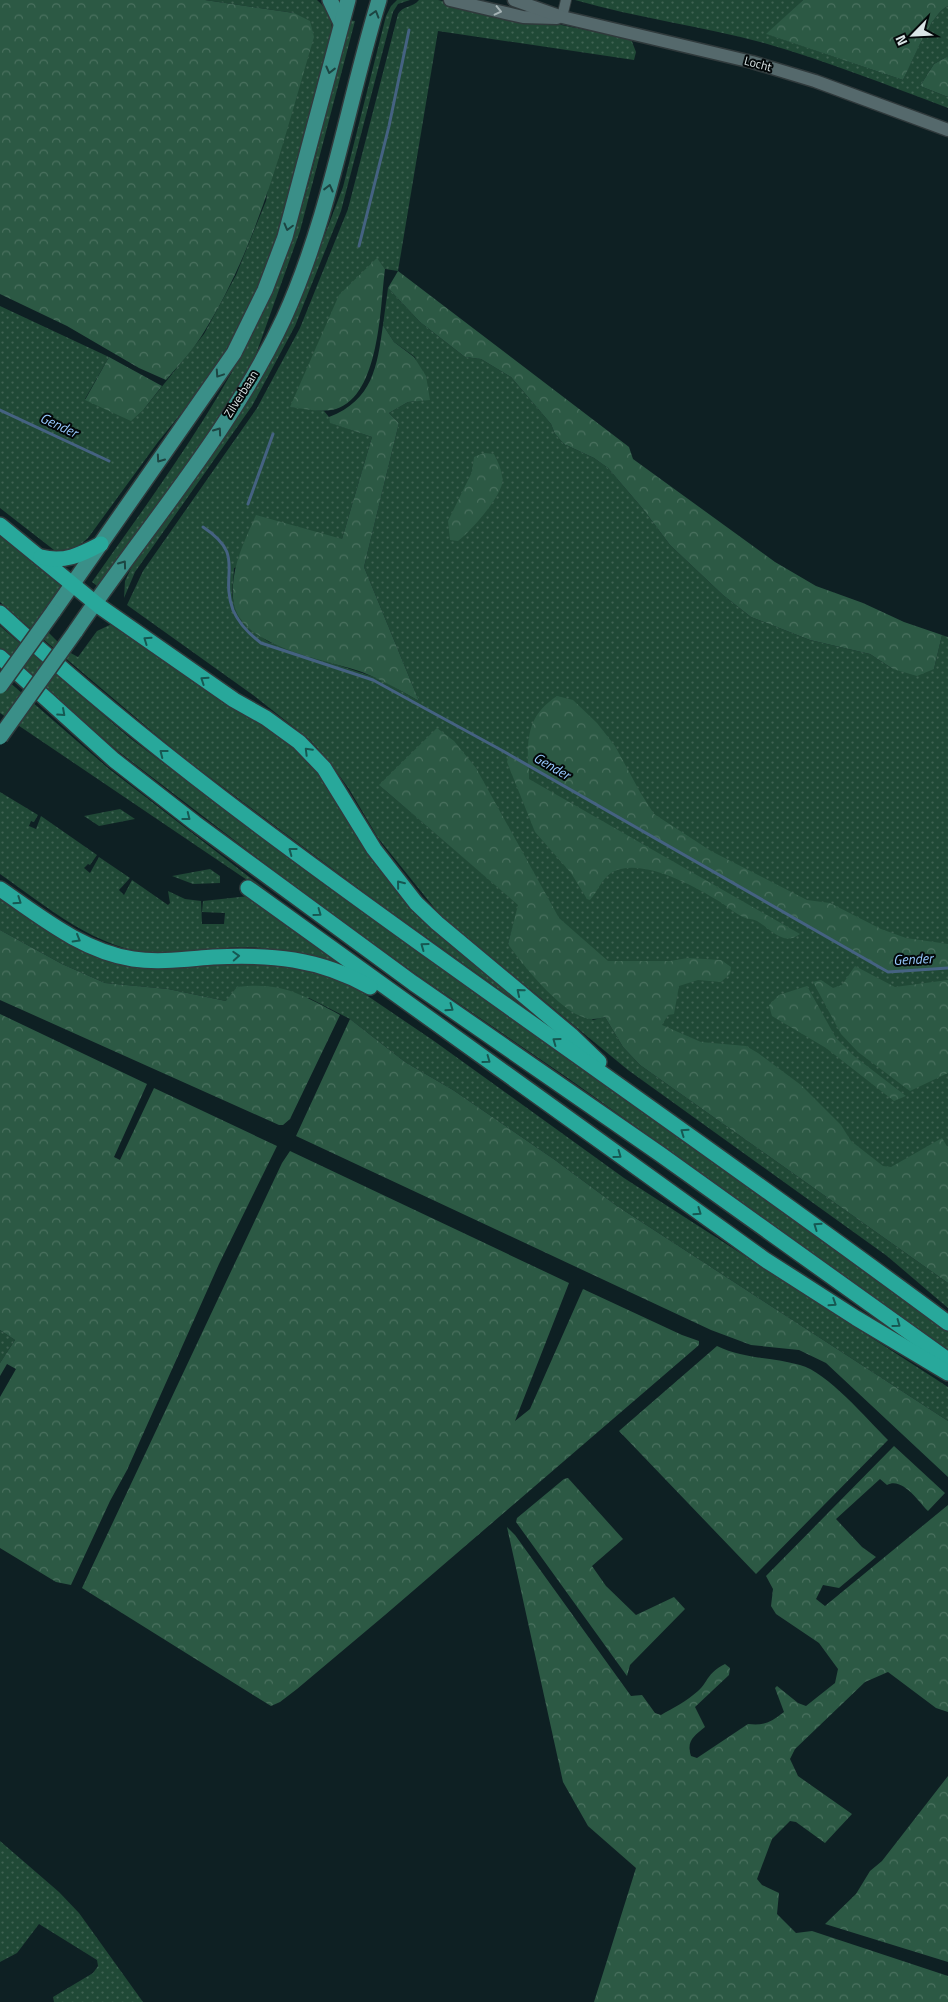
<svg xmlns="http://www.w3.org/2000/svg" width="948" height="2002" viewBox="0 0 948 2002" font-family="'Titillium Web',sans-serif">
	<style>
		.grass { fill: url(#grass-dots) }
		.forest { fill: url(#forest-crowns) }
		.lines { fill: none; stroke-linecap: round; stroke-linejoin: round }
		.stream { stroke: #456282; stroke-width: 3 }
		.minor-casing { stroke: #303a3c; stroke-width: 12 }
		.tertiary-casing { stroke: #303a3c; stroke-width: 15 }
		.primary-casing { stroke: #303a3c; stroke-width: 18 }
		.motorway-casing { stroke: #303a3c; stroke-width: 18 }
		.minor { stroke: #55696c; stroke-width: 10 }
		.tertiary { stroke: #55696c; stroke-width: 12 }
		.primary { stroke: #3a8f88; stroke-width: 15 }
		.motorway { stroke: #28a89b; stroke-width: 15 }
		.primary-bridge-casing { stroke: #303a3c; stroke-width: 18; stroke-linecap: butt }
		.primary-bridge { stroke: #3a8f88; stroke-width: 15 }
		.oneway { stroke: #a5b3b5 }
		.oneway2 { stroke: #1c4542 }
		.oneway3 { stroke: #165852 }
		.labels { text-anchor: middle; stroke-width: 4; stroke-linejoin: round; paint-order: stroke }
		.street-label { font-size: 12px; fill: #dae5e6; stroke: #030809 }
		.water-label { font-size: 14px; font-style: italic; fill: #97c8fe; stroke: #030809 }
	</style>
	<defs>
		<pattern id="grass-dots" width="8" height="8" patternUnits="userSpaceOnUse" patternTransform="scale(1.25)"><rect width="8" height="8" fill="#204936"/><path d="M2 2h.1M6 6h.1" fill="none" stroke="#406353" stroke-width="1.8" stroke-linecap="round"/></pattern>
		<pattern id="forest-crowns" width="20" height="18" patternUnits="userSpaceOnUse" patternTransform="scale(1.25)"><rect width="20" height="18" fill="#2c5944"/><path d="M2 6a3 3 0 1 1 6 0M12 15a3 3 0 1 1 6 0" fill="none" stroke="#4a715f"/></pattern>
	</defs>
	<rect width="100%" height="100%" fill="#0e2023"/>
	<!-- grass -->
	<g class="grass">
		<path d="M205,0H317C329,10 333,22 332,36L270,265L221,364L158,442L88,538C78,548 68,551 54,550L0,508V306L109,357L85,399L144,409L204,334L236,275L266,201L294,13Z"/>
		<path d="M397,0H410L398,4L393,12L341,211L295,326L252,406L135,572L124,598L125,581L133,564L243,408L280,343L305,287L343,187L386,16L391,6Z"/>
		<path d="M419,0H438L631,39L636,52L634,60L438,31L398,271L385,269L377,259L291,407L324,411L329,417L331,423L372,437L342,539L234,568C234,578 231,590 233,600C236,617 256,634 269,642L380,679L419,701L364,567L399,423L389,413L408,402L425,400L415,357L394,342L383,325L388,288L420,322L465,357L481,359L511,377L551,424L555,434L564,444L594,458L608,468L643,509L670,545L723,595L751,617L810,640L870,654L893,669H934L942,635L948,637V1281L793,1169L554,923L379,785L519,905L508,944L593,1020L605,1017L623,1047L640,1065L948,1283V1308L887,1256L628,1070L440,915L378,838L349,789L328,760L310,740L253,695L127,605L143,571L257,408L300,328L348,209L398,14C403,5 413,8 419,0Z"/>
		<path d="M575,0H803L767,34L903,80C912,62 931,13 948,6V56L934,64L920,86L948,97V108C887,85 827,61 764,43C702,26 637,18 575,0Z"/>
		<path d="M348,20L355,21L300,231L250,371L227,408L101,589L92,582C158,488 230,393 274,286C310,201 326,108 348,20Z"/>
		<path d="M0,532L68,586L40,624L67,651L78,657L97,631L114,623L271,726L318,768L371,851L532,1010L531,1012L373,899L180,755L24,623L0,602Z"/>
		<path d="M0,626L130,738L322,883L948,1328V1350L572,1081L420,977L310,898L119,752L0,649Z"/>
		<path d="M0,674L108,768L296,913L0,713Z"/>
		<path d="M0,792L38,815L34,822L31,821L29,826L36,829L41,816L97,855L90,865L88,864L84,868L90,873L99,857L130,878L119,890L124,895L132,880L168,905L170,903L168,891L185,899L201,901L202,924H224L225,913L202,912L203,901L249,896L355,971C318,960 280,946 240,947C213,948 185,956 157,954C97,950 47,907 0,874Z"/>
		<path d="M120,809L135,819L99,826L84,816Z"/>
		<path d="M210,869L220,876V883L193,884L172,876Z"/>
		<path d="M0,897L77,949L116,964L143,968L251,960L321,971L350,984L434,1041L624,1178L948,1387V1421L617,1206L555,1160L453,1090L405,1062L350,1019L309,998L226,1001L168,989L105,983L62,964L0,930Z"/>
		<path d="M0,1330L15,1340L0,1363Z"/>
		<path d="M0,1841L59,1892L79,1913L143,2002H54L53,1997L93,1973L98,1966L97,1960L39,1924L17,1953L0,1962Z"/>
	</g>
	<!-- forest -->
	<g class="forest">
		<path d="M0,0H205L294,13L310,21L314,37C284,138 260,242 204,332C194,349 179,365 166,380L139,368L67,326L0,294Z"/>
		<path d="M803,0H948V6C931,13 912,63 903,80L766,34Z"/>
		<path d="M948,56V97L920,86L934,64Z"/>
		<path d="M377,258L385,269C380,307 380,395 336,409C322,413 304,409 290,407L339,295Z"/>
		<path d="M398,271L629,447L633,459L775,562L816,586L863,603L904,622L942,635L934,669L917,676L893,669L870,654L810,640L751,617L723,595L670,545L643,509L608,468L594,458L564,444L555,434L551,424L511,377L481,359L465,357L420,322L388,288Z"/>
		<path d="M383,325L394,342L414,357L426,376L430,400L408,402L389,413L399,423L364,567L419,701C400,690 382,680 362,672C325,659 236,647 233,598C231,568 244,542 256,515L342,539L372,437L330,423L329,417C373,400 377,367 383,325Z"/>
		<path d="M109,357L162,386L144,409L131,421L85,400Z"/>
		<path d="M484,453L494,454C498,462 504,474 502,484C498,500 471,531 458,541L450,540L448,521L472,472L474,457Z"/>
		<path d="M557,696L573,700L597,723L615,746L640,792L654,814L711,851L807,900L830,903L881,929L906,938L948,944V968L888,972L529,765V779L800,934C783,947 770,928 757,921C753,919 747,919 743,917C734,913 726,905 717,900C692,885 639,856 611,873C601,880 598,891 590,900L587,899L571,873L535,832L507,762L509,754L528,765C527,733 530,714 557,696Z"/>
		<path d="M437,728L454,741L476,768L559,918L608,961H670L688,958L721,960L731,967L730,974L721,982L698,980L679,986L674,1014L668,1015L662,1025L701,1042L746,1046L758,1053L801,1085L841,1125L851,1141L883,1166L891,1167L942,1138L948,1148V1283L640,1065L623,1047L605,1017C601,1018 597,1019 593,1019C566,1020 522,964 508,944L518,905L379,785Z"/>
		<path d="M0,930L62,964L105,983L168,989L226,1001L237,987C283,982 300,994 340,1015L290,1119L283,1125H279L0,1000Z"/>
		<path d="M855,966L895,987L948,980V1073L910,1091L858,1052L841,1034L813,982L821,980L833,988L842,985Z"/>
		<path d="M807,986L836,1038L854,1056L906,1096L894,1101L826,1048L772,1016L769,1005L779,995Z"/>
		<path d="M0,1014L147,1084L114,1157L120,1160L154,1088L277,1146L219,1264L127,1470L110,1501L71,1585L56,1582L0,1548V1397L16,1369L7,1364L0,1376V1363L15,1340L0,1330Z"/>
		<path d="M350,1019L405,1062L453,1090L555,1160L617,1206L948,1421V1477L826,1363L799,1350L751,1345L711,1330L296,1136Z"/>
		<path d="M290,1151L569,1283L515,1421L530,1409L583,1289L682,1335L699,1341V1345L385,1615L297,1689L280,1702L271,1706L82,1588L282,1163Z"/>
		<path d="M717,1346C743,1359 772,1357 800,1365C827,1372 867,1419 888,1440L756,1574L619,1431Z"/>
		<path d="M894,1446L945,1493L928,1511C919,1502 902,1476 887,1485L880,1479L836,1519L862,1547L876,1557L839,1588L823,1585L816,1599L825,1606L948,1505V1712L936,1708L888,1672L865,1682L795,1749L790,1759L798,1776L852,1814L825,1843L796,1822L790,1821L772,1839L757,1879L762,1885L779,1893L777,1914L796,1933L812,1931L948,1976V2002H594L636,1868L588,1826L563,1782L507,1527L515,1535L631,1696L642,1695L655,1713L661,1715C673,1708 687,1701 698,1691C709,1681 706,1674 725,1664L730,1668L729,1675L695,1707L705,1727C694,1736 686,1741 691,1756L697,1758L748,1724C764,1726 771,1722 784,1712L775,1688L777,1686L798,1703L806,1706L835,1683L838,1669L819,1643L776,1614L771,1606L773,1589L766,1576Z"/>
		<path d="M568,1478L623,1539L592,1566L606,1586L636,1615L674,1597L685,1609L630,1665L627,1676L516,1522L517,1518L564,1479Z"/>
		<path d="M948,1776V1962L825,1924L856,1894L870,1871L882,1861Z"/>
	</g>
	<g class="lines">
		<!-- stream -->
		<g class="stream">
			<path d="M359,246L389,126L409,30"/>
			<path d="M0,410L109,461"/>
			<path d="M248,504L273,434"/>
			<path d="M203,527C247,556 219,572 233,610C239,624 249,634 261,643L373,680L503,751L888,972L948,968"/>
		</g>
		<defs>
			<path id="minor" d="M562,17L566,0"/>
			<g id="tertiary">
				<path d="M450,0L523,17L557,18"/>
				<path d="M514,0L562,17L752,62L815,81L948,130"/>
			</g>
			<g id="primary">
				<path d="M330,0L341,23"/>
				<path d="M53,612L234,353L265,290L285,237L348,0"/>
				<path d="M75,632C145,528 231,432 284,318C330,217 347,105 379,0"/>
			</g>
			<g id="motorway">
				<path d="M0,525L99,606L234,700L266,718L299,742L324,768L374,849L416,903L437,923L571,1035L599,1062"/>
				<path d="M41,557C64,563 80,555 101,544"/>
				<path d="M0,613C141,743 295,854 450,965C616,1084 784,1201 948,1323"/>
				<path d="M0,657L114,760L195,823L413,983L660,1154L948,1360"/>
				<path d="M248,888L764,1259L856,1318L948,1373"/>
				<path d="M0,889C41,917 82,951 133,959C159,963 187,959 213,957C270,954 319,958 370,987"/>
			</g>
		</defs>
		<!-- minor casing -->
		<use href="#minor" class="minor-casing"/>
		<!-- tertiary casing -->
		<use href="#tertiary" class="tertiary-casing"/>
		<!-- primary casing -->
		<use href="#primary" class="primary-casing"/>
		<!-- motorway casing -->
		<use href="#motorway" class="motorway-casing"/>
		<!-- minor -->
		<use href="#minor" class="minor"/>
		<!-- tertiary -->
		<use href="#tertiary" class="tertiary"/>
		<!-- primary -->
		<use href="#primary" class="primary"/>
		<!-- motorway -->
		<use href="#motorway" class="motorway"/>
		<defs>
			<g id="primary-bridge">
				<path d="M0,686L53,612"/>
				<path d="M0,737L75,632"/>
			</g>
		</defs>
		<!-- primary-bridge casing -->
		<use href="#primary-bridge" class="primary-bridge-casing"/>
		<!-- primary-bridge -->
		<use href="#primary-bridge" class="primary-bridge"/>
	</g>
	<!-- one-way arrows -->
	<defs><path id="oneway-chevron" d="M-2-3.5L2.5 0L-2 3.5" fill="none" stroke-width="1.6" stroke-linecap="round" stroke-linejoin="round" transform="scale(1.25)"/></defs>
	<use class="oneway" href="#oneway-chevron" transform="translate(498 11) rotate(13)"/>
	<g class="oneway2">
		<use href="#oneway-chevron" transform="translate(375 14) rotate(-73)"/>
		<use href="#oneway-chevron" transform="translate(330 70) rotate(104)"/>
		<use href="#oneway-chevron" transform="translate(329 188) rotate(-76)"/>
		<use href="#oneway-chevron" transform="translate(288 227) rotate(105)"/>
		<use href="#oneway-chevron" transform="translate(219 374) rotate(124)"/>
		<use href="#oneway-chevron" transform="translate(218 431) rotate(-55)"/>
		<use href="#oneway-chevron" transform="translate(160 459) rotate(125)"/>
		<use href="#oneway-chevron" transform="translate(123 564) rotate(-54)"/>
	</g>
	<g class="oneway3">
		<use href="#oneway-chevron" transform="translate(147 640) rotate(-145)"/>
		<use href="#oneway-chevron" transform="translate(204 680) rotate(-146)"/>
		<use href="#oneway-chevron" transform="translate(62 713) rotate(42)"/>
		<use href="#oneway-chevron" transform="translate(308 751) rotate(-135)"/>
		<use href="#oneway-chevron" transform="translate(163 753) rotate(-142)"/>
		<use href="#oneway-chevron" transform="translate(187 817) rotate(38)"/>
		<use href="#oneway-chevron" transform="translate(292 851) rotate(-143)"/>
		<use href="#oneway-chevron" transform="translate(400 884) rotate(-129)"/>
		<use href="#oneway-chevron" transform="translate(18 901) rotate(34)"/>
		<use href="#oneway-chevron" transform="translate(318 913) rotate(36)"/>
		<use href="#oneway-chevron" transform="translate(77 939) rotate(30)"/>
		<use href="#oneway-chevron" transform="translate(424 946) rotate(-144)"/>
		<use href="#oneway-chevron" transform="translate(236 956) rotate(-3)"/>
		<use href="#oneway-chevron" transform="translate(520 992) rotate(-140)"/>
		<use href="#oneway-chevron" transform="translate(450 1008) rotate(35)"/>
		<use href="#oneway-chevron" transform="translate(556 1041) rotate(-144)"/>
		<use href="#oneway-chevron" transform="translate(487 1060) rotate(36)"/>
		<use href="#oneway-chevron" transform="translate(684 1132) rotate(-145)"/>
		<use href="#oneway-chevron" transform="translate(618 1155) rotate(36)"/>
		<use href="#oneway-chevron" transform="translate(698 1212) rotate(35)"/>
		<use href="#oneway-chevron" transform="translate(817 1226) rotate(-145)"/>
		<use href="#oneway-chevron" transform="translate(833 1303) rotate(33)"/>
		<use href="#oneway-chevron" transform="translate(897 1324) rotate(36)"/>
	</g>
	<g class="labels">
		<!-- street labels -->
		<g class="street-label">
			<text transform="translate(758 64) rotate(15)" y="4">Locht</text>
			<text transform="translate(241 394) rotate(-58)" y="4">Zilverbaan</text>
		</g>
		<!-- water labels -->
		<g class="water-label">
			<text transform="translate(59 425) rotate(25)" y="5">Gender</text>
			<text transform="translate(552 766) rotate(30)" y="5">Gender</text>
			<text transform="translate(913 959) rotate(-3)" y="5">Gender</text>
		</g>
	</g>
	<!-- north arrow -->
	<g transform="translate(913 35) rotate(246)" stroke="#030809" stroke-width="4" paint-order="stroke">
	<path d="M0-4L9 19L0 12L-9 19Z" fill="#dae5e6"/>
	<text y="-8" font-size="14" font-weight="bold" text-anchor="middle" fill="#dae5e6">N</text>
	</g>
</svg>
